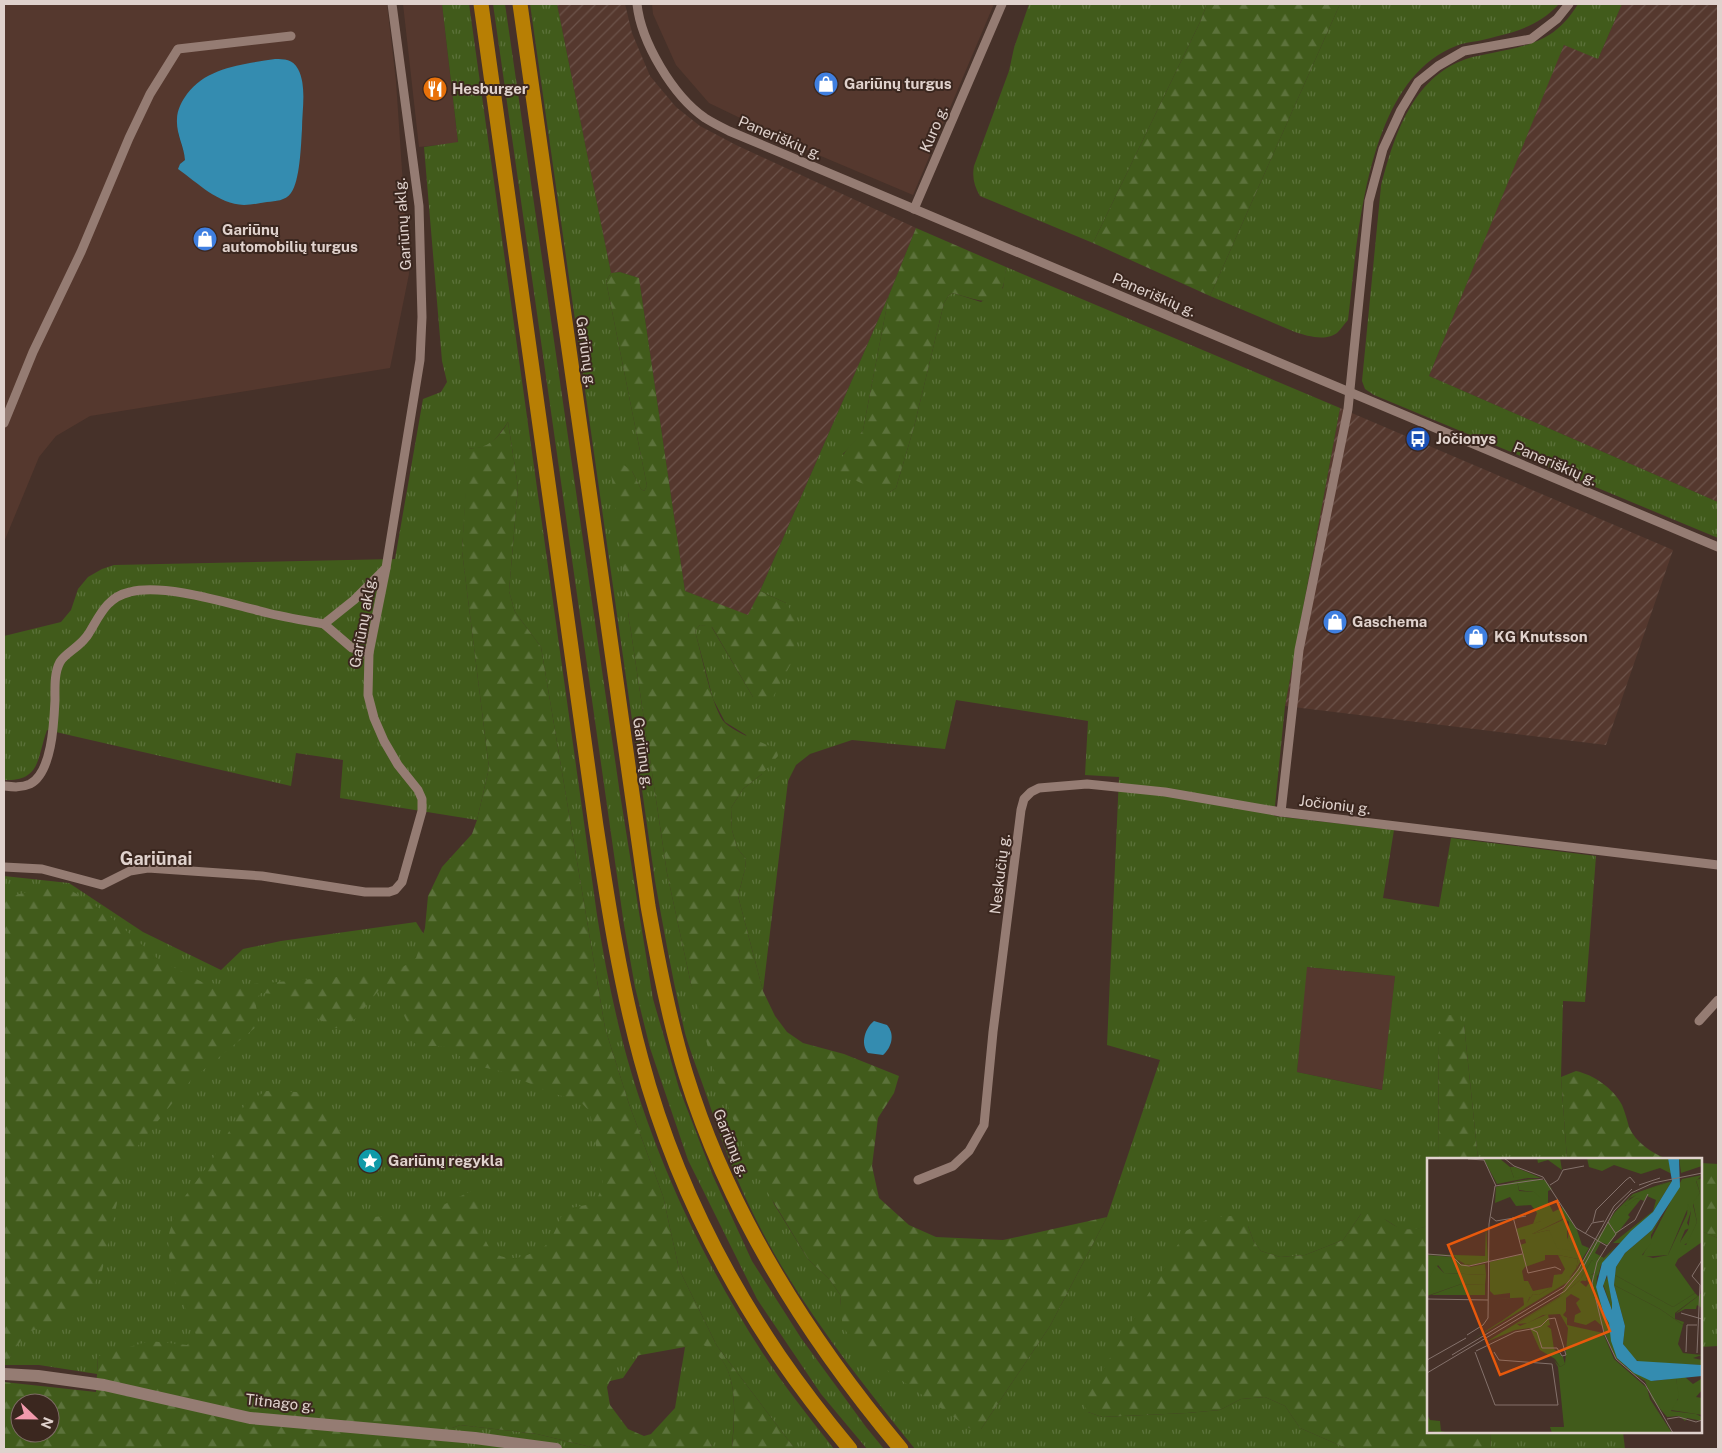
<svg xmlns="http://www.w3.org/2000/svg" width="1722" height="1453" viewBox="0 0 1722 1453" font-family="'Public Sans',sans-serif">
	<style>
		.built { fill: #55382e; fill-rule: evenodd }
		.industrial { fill: url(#industrial-furrows) }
		.grass { fill: url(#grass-tufts); fill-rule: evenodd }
		.forest { fill: url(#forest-firs); fill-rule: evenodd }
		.water { fill: #348cb0 }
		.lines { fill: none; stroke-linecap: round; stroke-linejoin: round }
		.street { stroke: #957c73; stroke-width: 9 }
		.secondary { stroke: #957c73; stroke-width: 12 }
		.highway { stroke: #b87f04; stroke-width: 15 }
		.labels { text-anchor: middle; stroke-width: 4; stroke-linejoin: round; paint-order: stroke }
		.poi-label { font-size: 15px; font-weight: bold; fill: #e0d2cd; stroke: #3b271f; text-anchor: start }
		.street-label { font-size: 15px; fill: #e0d2cd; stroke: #3b271f }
		.quarter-label { font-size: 18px; font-weight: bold; fill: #e0d2cd; stroke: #3b271f }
		.inset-road { fill: none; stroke: #84716b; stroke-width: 1 }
		.view { fill: #e8590c; fill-opacity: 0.15; stroke: #e8590c; stroke-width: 2.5 }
		.inset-edge { fill: none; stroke: #e0d2cd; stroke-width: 2.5 }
	</style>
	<defs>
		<pattern id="industrial-furrows" width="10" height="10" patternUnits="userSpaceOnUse" patternTransform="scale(1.25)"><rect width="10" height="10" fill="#55382e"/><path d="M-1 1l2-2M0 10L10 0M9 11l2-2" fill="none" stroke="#6d544b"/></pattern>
		<pattern id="grass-tufts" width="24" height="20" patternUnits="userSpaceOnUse" patternTransform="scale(1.25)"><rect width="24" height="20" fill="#415b1b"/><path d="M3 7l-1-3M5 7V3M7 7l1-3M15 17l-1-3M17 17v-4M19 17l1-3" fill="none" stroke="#5c723b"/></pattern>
		<pattern id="forest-firs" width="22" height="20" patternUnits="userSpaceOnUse" patternTransform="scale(1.25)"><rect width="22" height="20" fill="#415b1b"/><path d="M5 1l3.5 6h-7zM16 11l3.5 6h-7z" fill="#5c723b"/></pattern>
	</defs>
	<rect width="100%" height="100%" fill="#463129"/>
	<!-- built -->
	<g class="built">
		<path d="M4,4H387L396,81L409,274L390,368L90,416L56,436L39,457L4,542ZM275,59H284L297,68L303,87L301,142L297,177L291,193L285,198L278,201L180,164L185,160V157L178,133L248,64Z"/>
		<path d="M403,4H442L458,143L419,147Z"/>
		<path d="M652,4H994L913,195L809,151L709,103L676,65L653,14Z"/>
		<path d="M1306,967L1395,976L1383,1090L1297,1072Z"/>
	</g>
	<!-- industrial -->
	<g class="industrial">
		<path d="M557,4H625L632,33L650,76L676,107L700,126L736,145L916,228L889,295L749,616L685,591L639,278L620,272L611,273Z"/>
		<path d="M1622,4H1718V502L1429,376L1564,44L1598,59Z"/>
		<path d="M1340,408L1673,550L1606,745L1285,706Z"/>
	</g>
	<!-- grass -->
	<g class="grass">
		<path d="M442,4H469L597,915C603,953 610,990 619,1027C646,1139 699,1255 762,1352C784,1386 809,1417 834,1449H795L717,1346L679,1269L663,1196L629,1104L605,1028L541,647L515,612L509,591L518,487L508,422C497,437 491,450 469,448L462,551L489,768L477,820L340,798L343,760L296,753L291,786L47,730C37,757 41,782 4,780V636L61,622L71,610L78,589L88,577L102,569L114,565L395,559L423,399L441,392L447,382L442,361L424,147L458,142Z"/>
		<path d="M493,4H505L620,794L653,999L679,1088L713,1176L752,1261L801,1338L866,1427L884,1449H867L821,1394L757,1299L688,1160L650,1048L635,987L624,925Z"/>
		<path d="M530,4H557L611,273L606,281L647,486L644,491L641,489L632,471L628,612L667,873L691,984L774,1204L808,1259L830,1280L841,1296L840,1306L969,1428L981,1429L1050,1326L1107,1217L1160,1060L1107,1045L1119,777L1085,775L1088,721L956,700L945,749L852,740L810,754L796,765L788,781L763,991L738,896L745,869L746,859L737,848L732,830L731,808L743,789L762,774L746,735L725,722L713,699L695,631L700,625L711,626L753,697L786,603L760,591L889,295L863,430L859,437L843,454L890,492L896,488L914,427L944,303L949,295L953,293L981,302L1003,288L1006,267L1340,408L1285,706L1274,816L1394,830L1383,898L1439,907L1451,838L1596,856L1585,1002L1563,1001L1561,1077L1567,1159H1478L1464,1024L1438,1035L1439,1159H1428V1226L1414,1230L1400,1229L1386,1220L1361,1214L1343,1240L1305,1255L1280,1257L1261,1251L1254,1242L1248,1226L1088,1412L1102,1417L1187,1413L1220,1410L1241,1399L1265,1397L1285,1406L1300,1428L1348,1449H915C853,1372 790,1293 748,1203C732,1169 719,1133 707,1097C700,1076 691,1054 685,1033C673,982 664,931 655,881ZM1307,967L1395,976L1382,1090L1297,1072Z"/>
		<path d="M1029,4H1207L1201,20L1093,243L980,196C974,186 972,177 974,166L1009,71L1014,48Z"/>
		<path d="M1340,4H1559C1536,29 1510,33 1478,41C1471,42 1463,43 1456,46C1365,81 1358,238 1348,320C1344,324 1341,329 1338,332C1327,342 1307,336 1295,332L1210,296Z"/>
		<path d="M1578,4H1622L1598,59L1564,45L1429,376L1718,502V538L1374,395L1365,389L1362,381L1381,186C1394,136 1412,78 1466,59C1474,56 1484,55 1492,53C1532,45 1556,40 1578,4Z"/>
		<path d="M4,876L69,883L143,932L221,970L243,949L281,941L416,922L438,957L563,977L651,1337L623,1378L589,1386L98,1356L97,1374L39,1365H4L12,1353L4,1352Z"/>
		<path d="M1701,1231L1718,1238V1346L1701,1347Z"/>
		<path d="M694,1341C742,1354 735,1410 732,1449H710L712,1444L675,1408L685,1347Z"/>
		<path d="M460,1425L537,1434L599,1449H452V1428Z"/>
		<path d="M1491,1432H1623L1625,1449H1490Z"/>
	</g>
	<!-- forest -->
	<g class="forest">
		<path d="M1207,4H1340L1210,296L1093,243L1201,20Z"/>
		<path d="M916,228L1006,267C1003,311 987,303 953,293L949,295L944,303L914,427L896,488L890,492L882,493L840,473C837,453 854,445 863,430L889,295Z"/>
		<path d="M620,272L639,278L685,591L748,615L760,591L786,603L796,618L794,658L773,697L763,702L753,697L712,627L700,625L695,631C701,652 712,709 725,723C736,733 763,743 777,749L778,756L762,774L743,789L731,808L732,830L737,848L746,859L745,869L738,896L763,991L775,1016L787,1032L803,1043L844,1054L899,1076L894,1093L878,1118L872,1166L879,1198L909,1225L936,1237L1003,1240L1107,1217L1050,1326L981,1429L975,1430L969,1428L860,1351L843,1327L840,1306L841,1296L830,1280L808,1259L753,1168L716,1077L691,984L667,873L628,612L610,464L621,463L632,471L641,489L644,491L647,486L606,281L611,273Z"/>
		<path d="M508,422L518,487L509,591L515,612L541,647L605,1028L629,1104L663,1196L679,1269L717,1346L795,1449H732C735,1410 742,1354 694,1342L685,1347L635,1356L617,1366L607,1387L610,1405L628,1429L644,1436L651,1434L675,1408L687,1409L702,1423L711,1435L712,1444L710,1449H599L537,1434L460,1425L452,1428V1449H4V1382L96,1392L98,1356L150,1341L187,1345L196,1335L170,1269L168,1237L177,1207L212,1160L246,1103L266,1091L297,1092L337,1122L347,1154L341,1178L343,1197L354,1212L374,1217L431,1211L473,1190L482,1194C481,1217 478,1255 509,1258C514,1258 518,1258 524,1256C533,1253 540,1251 547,1244C555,1235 559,1220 565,1209L586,1205L597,1199L603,1185L590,1112L580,1101L551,1093L504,1072L469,1064L449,1047L433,1046L422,1047L414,1043L411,1030L392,990L386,988L379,990L357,1017L344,1028H334L275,994L261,993L255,1000L258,1017L256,1027L191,1080L133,1152L123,1176L102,1271L70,1320L27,1332L4,1365V896L7,897L58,885L72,891L105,912L158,959L202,982L231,986L395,972L416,958L425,928L428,896L442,867L472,834L477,820L489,768L462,551L468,448C488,450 499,437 508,422ZM20,1403H50V1433H20Z"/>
		<path d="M1447,1015H1457L1464,1024L1478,1159H1439L1438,1035L1442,1022Z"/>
		<path d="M1576,1071C1594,1075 1613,1088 1622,1105C1625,1112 1627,1120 1629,1127C1636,1143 1652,1153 1667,1159H1567L1561,1077Z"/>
		<path d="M1701,1163L1718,1164V1238L1701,1231Z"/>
		<path d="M1375,1213C1398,1227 1400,1234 1428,1226V1432H1491L1490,1449H1348L1300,1428L1285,1406L1265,1397L1241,1399L1220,1410L1187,1413L1102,1417L1088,1412L1083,1403L1186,1231L1212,1217L1232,1216L1248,1226L1254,1242L1261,1251L1280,1257L1305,1255L1343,1240L1361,1214Z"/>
	</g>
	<!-- water -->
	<g class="water">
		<path d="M275,59C284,59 293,59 298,69C307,86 302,110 302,129C301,145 300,181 291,193C285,201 276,201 267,202C260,203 252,205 244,205C218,204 198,183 178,169L180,164L185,160C184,146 176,134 177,119C177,110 182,101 187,94C207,67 244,64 275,59Z"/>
		<path d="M874,1021L887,1025C895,1034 892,1047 883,1055L868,1053C860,1044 865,1028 874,1021Z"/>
	</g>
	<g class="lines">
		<!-- street -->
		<g class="street">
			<path d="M637,4C641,42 673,96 705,118C713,123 721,127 729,131L1718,547"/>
			<path d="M914,209L1002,4"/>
			<path d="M4,423L33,352L81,252L129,138L150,94L178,49L291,36"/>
			<path d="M324,624L352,648L369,653"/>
			<path d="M4,786C13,787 21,788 30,784C52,773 54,722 55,700C55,688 54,673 60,662C65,653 82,646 89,633C100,615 107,597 130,592C163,583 227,603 260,611C281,617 303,620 324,624L354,600L386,568"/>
			<path d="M1281,812L1299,650L1348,409L1369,201L1383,149L1401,110L1418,82L1438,66L1464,51L1531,39L1557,19L1569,4"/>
			<path d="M4,867L42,869L102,885L130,871L148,868L262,876L365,892H389L395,890L402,882L422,811V799L418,790L398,765L384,741L374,718L368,695L369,653L386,568L420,360L422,317L419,206L392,4"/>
			<path d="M1699,1021L1718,1000"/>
			<path d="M918,1180L953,1166L969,1151L984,1125L993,1032L1021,810L1024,799L1031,792L1039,788L1087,784L1165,792L1281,812L1718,865"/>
		</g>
		<!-- secondary -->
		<path class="secondary" d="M4,1374L38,1376L104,1385L250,1418L475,1438L556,1449"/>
		<!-- highway -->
		<g class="highway">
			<path d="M481,4L596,826C608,904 620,982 641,1059C669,1164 718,1266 779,1356C801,1388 825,1419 850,1449"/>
			<path d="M520,4L648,906C658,963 669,1020 686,1075C729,1214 808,1338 901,1449"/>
		</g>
	</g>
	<!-- icons -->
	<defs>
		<symbol id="shop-disc" viewBox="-11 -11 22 22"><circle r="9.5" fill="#3f7fe0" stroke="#3b271f"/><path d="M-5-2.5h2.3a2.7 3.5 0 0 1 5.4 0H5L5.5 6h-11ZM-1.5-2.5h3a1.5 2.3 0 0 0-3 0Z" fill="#fff"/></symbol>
		<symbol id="restaurant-disc" viewBox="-11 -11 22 22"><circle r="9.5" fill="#e8710a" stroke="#3b271f"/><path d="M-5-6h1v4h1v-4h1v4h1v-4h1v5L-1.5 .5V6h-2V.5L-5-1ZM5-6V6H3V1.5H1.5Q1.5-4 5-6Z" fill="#fff"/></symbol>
		<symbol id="bus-disc" viewBox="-11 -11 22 22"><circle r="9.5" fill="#1a4fb4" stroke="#3b271f"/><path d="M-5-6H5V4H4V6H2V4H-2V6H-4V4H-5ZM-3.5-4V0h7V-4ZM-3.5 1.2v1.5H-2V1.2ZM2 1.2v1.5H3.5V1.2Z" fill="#fff"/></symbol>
		<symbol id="sight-disc" viewBox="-11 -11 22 22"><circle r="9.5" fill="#0f9aa8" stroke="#3b271f"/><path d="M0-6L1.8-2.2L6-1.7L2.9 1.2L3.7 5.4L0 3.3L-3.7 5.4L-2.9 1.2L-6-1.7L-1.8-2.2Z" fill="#fff"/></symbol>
	</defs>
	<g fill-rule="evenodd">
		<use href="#shop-disc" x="812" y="70" width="28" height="28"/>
		<use href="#restaurant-disc" x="421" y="75" width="28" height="28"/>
		<use href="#shop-disc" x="191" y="225" width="28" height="28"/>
		<use href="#bus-disc" x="1404" y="425" width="28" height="28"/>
		<use href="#shop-disc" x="1321" y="608" width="28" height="28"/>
		<use href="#shop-disc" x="1462" y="623" width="28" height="28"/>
		<use href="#sight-disc" x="356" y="1147" width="28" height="28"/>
	</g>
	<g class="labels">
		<!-- poi labels -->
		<g class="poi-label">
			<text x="844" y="89">Gariūnų turgus</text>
			<text x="452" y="94">Hesburger</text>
			<text x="222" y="235">Gariūnų<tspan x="222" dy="17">automobilių turgus</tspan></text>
			<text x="1436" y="444">Jočionys</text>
			<text x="1352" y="627">Gaschema</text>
			<text x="1494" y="642">KG Knutsson</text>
			<text x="388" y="1166">Gariūnų regykla</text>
		</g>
		<!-- street labels -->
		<g class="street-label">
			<text transform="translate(934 129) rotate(-67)" y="5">Kuro g.</text>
			<text transform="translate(780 138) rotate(23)" y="5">Paneriškių g.</text>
			<text transform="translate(403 224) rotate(-94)" y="5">Gariūnų aklg.</text>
			<text transform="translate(1154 295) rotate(23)" y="5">Paneriškių g.</text>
			<text transform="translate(586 352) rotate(82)" y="5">Gariūnų g.</text>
			<text transform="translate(1555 464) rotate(23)" y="5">Paneriškių g.</text>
			<text transform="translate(363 622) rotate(-80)" y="5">Gariūnų aklg.</text>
			<text transform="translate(643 753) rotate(82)" y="5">Gariūnų g.</text>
			<text transform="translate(1335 805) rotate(7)" y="5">Jočionių g.</text>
			<text transform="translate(1000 874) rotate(-83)" y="5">Neskučių g.</text>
			<text transform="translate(731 1143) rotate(68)" y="5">Gariūnų g.</text>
			<text transform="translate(280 1403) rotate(6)" y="5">Titnago g.</text>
		</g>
		<!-- quarter labels -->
		<g class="quarter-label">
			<text x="156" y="865">Gariūnai</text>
		</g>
	</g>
	<!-- overview -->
	<g transform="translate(1427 1158)">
		<rect width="275" height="275" fill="#463129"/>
		<path d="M83,9H88L114,20H87ZM275,17L269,23L273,35L266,47L270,64L261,85L255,87L253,84L261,72L264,53L260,52L241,97L215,99L255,21ZM105,21L118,22L125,31L121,33V44L126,54L136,49L150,72L155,87L162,90L141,124L45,182L144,118L149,111L151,101L131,97H118V102L98,109L95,113L97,123H101L106,133L125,129L112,137L106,136L100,145L103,139L68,141L83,140V135L67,137L63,133V104L96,96L93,87L99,85L98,81L92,82L89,71L114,63L107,34L92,32L90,23ZM138,60L142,64L141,81L128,86L129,82L122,72L105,76ZM243,23L203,40L198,48L210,40L214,41L201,57L203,59L181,87L174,84L168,95L177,100L170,108L165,102L154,120L170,115L169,139L164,120L160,119L159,123L153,122L132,140L90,166L93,168L121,156L123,167L120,168L124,171L127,191L136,199L138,206L133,209L128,201L113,192L103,170L88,172L59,184L132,139L188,54L206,36ZM59,67L61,103L45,107L34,106L27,98L0,96L58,98ZM0,97L26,99L43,109L58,106L59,117L17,115L11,107L0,125ZM188,117L246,149L268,135L271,138L248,155V161L257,164L256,167L233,151L187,127ZM34,126L58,127V137H4ZM258,219L266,226L274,221L275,232L269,239L275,240V257L244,252L247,243L251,242L249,220Z" fill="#415b1b" fill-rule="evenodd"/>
		<path d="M56,0H72L83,9L87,20L106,19L70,26ZM110,0H133L135,12L121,2L111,5ZM160,0H241L245,16L233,10L214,16L187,7L175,13L162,9ZM252,0H275V8L254,15ZM275,20V84L251,101L248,107L268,135L246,149L188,117L189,109L198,95L225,72L235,58L224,77V85L215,97L226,100L241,97L260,56L261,46L264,53L260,65L263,70L258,72L253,84L259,87L270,64L266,44L273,35L269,22ZM90,23L92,33L107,34L114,40V63L106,66L110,55L104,47L89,48L83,39L68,45L69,29ZM245,23L226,54L194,85H186L226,53L229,42L220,38L217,43L210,40L199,48L197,46L213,34ZM140,60V79L146,93L130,90L122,72L105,76ZM189,88L174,107L171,118L167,115L153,124L159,129L162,125L159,121L164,120L167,139L169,129L198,208L227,223L249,220L252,239L244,253L269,256L275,259V263L260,260L258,263L252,258L240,259L225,241L218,223L205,215L188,199L175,168L168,162L159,167L147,164L148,157L154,154L149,145L153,141L144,136L139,140V153L136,157L140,160V167L176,175L187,201L220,230L223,241L245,275H125L123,269H137L131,209L127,202L133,209L138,206L141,170L133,156L116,157L101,165L90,166L132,140L153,122L165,102L170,107ZM131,97L151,101L149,111L138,125L75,163L97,147L96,138H103L100,145L106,136L112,137L125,129L127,117L135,116L138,111ZM9,107L17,115L59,117L58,127L34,126L0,138V125ZM181,118L185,145V152L176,126ZM187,127L233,151L256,167L251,186L256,195L275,197L266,200L275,202V207L213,204L205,200L196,186L198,168ZM275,135V150L270,147L269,151H258L248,156ZM0,256L3,262L13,263L14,273L22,275L0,273Z" fill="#415b1b"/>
		<path d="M241,0H252L253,29L225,72L198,95L189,109L187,127L198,168L196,186L210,203L275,207V218L224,223L207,215L190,200L184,183L182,165L177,157L169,129L175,105L204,73L226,54L245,23ZM180,117L185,145V152L176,128Z" fill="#348cb0" fill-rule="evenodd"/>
		<path class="inset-road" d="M77,0L87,8L116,19L149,70L180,88L170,104L165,125L177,175L189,201L218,226L246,275M41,1L57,2L69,28M123,27L131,22L136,12L157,8M212,27L233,20M64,59L69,63L99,58M86,59L101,115L128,109L134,112M166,64L169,52L199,22L203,19L208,25M189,75L208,62L221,36M158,76L165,65L177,63M180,88L189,76L181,64M0,96L25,98L34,107L42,108L95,96M273,127L265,118L275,102M0,141L61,142M254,155L275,161M40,177L56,167L61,160L62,66L68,28L116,21M49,193L84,176L88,174L104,171L111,169L114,168L121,161L128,160L139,197L135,198L130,190H115L110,174L104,171M48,194L68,247H131L125,206L72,202L67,194M259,194L260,167H270M270,195L273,127M25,197L137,129L151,112L187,48L205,31M0,202L39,180M0,215L138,133L154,113L187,53L204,35L226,25L275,15M240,261L252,259L269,264L275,262"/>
		<path class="view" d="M130,43L183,173L73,217L21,87Z"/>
		<rect width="275" height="275" class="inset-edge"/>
	</g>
	<!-- border -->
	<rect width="1722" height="1453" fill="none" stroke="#e0d2cd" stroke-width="10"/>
	<!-- north arrow -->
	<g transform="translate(35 1418) rotate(112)"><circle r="24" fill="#3b271f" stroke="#7d6b65"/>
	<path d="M0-4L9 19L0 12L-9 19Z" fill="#f29aad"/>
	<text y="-8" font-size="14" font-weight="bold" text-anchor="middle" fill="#e0d2cd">N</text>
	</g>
</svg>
